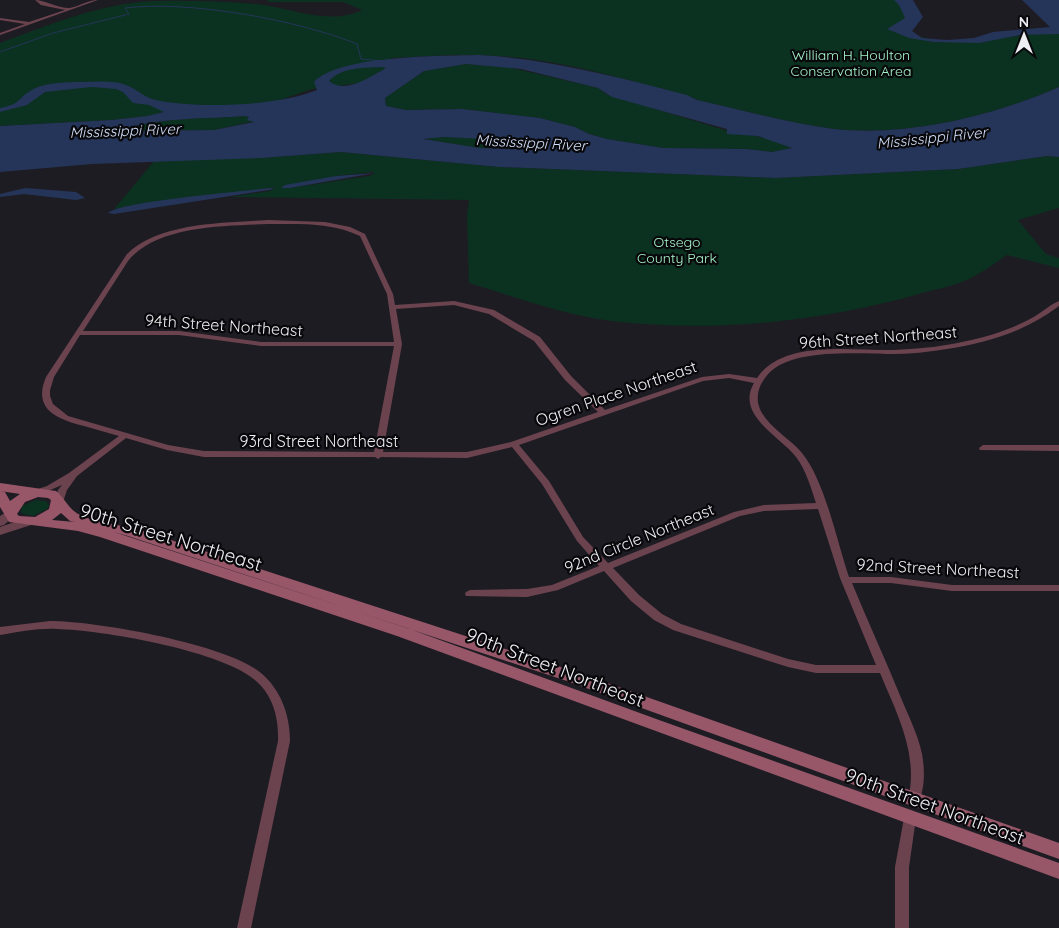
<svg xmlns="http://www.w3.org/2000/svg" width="1059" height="928" viewBox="0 0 1059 928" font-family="Quicksand,sans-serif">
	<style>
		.green { fill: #0b3120; fill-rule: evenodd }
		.water { fill: #243559; fill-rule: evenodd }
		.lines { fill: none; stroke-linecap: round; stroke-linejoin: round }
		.stream { stroke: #243559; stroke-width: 1 }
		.minor { fill: #6b434e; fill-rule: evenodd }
		.tertiary { fill: #6b434e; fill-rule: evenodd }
		.secondary { fill: #975769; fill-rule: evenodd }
		.labels { text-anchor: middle; stroke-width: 4.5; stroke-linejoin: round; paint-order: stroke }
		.far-park-label { font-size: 14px; fill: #a6f5ca; stroke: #08070a }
		.far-water-label { font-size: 15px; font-style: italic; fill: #d1dff9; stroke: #08070a }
		.street-label { font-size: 16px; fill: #efeef3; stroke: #08070a }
		.near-street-label { font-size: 19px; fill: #efeef3; stroke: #08070a }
	</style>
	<rect width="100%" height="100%" fill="#1e1c23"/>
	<!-- green -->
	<g class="green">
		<path d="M268,0H902L912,11L907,32C947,51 1014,35 1059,31V87C993,116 906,137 834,129C788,123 742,110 697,100L689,96C630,81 570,62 510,57C471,53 430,56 391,58L387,68L360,83L312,89L274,102L165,112L147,116L112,120L0,126V43C49,25 101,3 154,1C188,0 223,1 257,4C292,8 328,26 362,10L343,2H267Z"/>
		<path d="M466,64L508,67L598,88L606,94L728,131L766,138L792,148L772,152L747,149L663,148L607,139L589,134L575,127L540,118L462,109L406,110L386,106L385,98L424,71Z"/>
		<path d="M245,116L249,117L247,119L255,121L214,130L122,131C149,117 213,119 245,116Z"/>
		<path d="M444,137L475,138L519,148H480L423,139Z"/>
		<path d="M341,152L499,167L776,178L958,169L1047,156L1059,157V208L1018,220L1046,254L1059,258V268L1007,255C995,263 982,273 969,279C954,286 937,289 922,293C823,322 713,333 611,321C563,315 515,297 469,283L467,215L469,200L229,197L270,191L274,188H271L114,209L155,160L261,158ZM373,172L374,174L369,176L290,188L336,176Z"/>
		<path d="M36,500L46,501L49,505L47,509L33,516L21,513L22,506Z"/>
	</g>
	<!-- water -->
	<g class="water">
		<path d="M894,0H913L923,17L912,31L922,38L947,40L974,38L993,32L1050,27L1022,0H1059V34L1020,35L979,43L934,42L909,38L887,29L905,18L899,5Z"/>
		<path d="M479,55C550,59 618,77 687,95L697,100C742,110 788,123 834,129C906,137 993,116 1059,87V157L1047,156L958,169L776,178L499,167L341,152L261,158L92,164L0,172V126L112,120L147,116L164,112L149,105L133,103L123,92L116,89L91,87L45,92L27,105L0,112V108C22,104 17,98 32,90C45,82 70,82 84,82C97,82 114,80 126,85C137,89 145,98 156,100C198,109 278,106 317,90L314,82C339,55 441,56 479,55ZM466,64L521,69L598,88L612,97L727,129V134L758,136L792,148L772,152L747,149L663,148L607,139L589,134L575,127L540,118L462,109L406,110L386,106L385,98L424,71ZM381,67L386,68C372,76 345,95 329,81C342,67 363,68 381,67ZM245,116L249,117L247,120L254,122L214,130L122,131C149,117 213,119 245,116ZM444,137L483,139L519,149L480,148L423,139Z"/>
		<path d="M375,173L290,188H281L285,185L336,176Z"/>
		<path d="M25,188L76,192L85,198L76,200L24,194L0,197V194Z"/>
		<path d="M269,188L275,189L114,214L108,213C123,201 242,192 269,188Z"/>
	</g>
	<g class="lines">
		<!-- stream -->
		<path class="stream" d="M0,52L53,33L129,14L125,8C188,0 298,20 357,44L361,59L382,61"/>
		<!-- minor -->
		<g class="minor">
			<path d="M35,0C44,0 60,9 70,8C80,6 88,0 98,0L0,35V33L25,24L0,20V18L29,22L65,10L41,5Z"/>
			<path d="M268,220L325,222L350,227L365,234L393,294L395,305L454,301L494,310L540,337L571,376L605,410L702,377L729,374L757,378C783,339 852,351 893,350C911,349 929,348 946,345C975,340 1004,333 1030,319C1040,314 1049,305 1059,301V306C1026,331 988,343 947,349C929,352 909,354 891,354C857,354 786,347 765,378C759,386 757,393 758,403C763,425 789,437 802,453C825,481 837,542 849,577H891L952,585H1059V591H952L891,583H852C867,620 884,656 899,693C907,713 918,734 922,754C925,770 925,789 918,804L914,805L910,804L908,800C919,754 897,714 880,673H816L788,667L673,630L654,620L631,601L604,571L558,590L527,597L466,596L465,594L466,592L470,590L527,589L552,585L599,566L577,541L542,484L512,447L467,458L381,457L378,459L375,457H204L167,450L126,438L77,476L67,490L62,505L59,506L54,503L58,490L62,485L41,494H35L33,492L35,490L47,486L69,473L119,436C107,433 96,429 84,426C58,419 32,410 46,377L127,254C160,222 224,223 268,220ZM268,224C300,224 331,222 360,236L387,294L394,342H261L179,331H83L128,261C157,225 225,226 268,224ZM454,305L489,314L534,341L565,380L598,412L511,442L467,452H383L402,344L396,309ZM80,335H179L261,346H394L374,452L204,451L168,445L68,416L53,404L50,396V390L54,377ZM729,378L754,383C735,415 781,437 796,457C806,470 811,488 816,503L764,505L734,512L608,563L583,537L549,481L519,445L703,381ZM818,509L840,578L876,665H816L788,659L681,624L662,614L639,595L613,568L740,516L764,511Z"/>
			<path d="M983,445H1059V451L980,450L979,448Z"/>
			<path d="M50,621C95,621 227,644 261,673C281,690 290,715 290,741L251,928H237L278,741C279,716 272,692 251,677C215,650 102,630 57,629C38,628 19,632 0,635V627Z"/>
			<path d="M910,813L914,814L916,818L909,867V928H895V867L904,818L906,814Z"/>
		</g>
		<!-- tertiary -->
		<g class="tertiary">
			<path d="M10,510L16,514L4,525L0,526V516Z"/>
			<path d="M27,518L33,522L31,525L0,535V527Z"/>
		</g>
		<!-- secondary -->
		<path class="secondary" d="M0,483L56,491C65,498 68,509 80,515C94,522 121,525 137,529L579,673L1059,843V859L567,681L128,536L114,532L407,628L659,720L1059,863V879L397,636L100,537L78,531L9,522L0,507ZM0,491L20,494L10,501L5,492ZM38,497L48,498L51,500L49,509L35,517L19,516L17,514L25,502ZM61,513L70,521L75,522L52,520Z"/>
	</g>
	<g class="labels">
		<!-- far-park labels -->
		<g class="far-park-label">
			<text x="851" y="60">William H. Houlton<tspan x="851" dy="16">Conservation Area</tspan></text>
			<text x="677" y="247">Otsego<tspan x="677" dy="16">County Park</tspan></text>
		</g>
		<!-- far-water labels -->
		<g class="far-water-label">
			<text transform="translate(125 131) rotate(-2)" y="5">Mississippi River</text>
			<text transform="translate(932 138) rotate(-6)" y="5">Mississippi River</text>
			<text transform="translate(531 143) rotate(3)" y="5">Mississippi River</text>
		</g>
		<!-- street labels -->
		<g class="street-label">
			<text transform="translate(224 325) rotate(4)" y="6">94th Street Northeast</text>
			<text transform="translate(878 337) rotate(-4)" y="6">96th Street Northeast</text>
			<text transform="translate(616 393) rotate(-19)" y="6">Ogren Place Northeast</text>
			<text x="319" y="447">93rd Street Northeast</text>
			<text transform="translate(639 538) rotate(-22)" y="6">92nd Circle Northeast</text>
			<text transform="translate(938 568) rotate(3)" y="6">92nd Street Northeast</text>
		</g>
		<!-- near-street labels -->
		<g class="near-street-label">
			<text transform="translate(171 537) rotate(17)" y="7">90th Street Northeast</text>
			<text transform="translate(555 667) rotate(21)" y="7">90th Street Northeast</text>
			<text transform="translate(935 806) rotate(20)" y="7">90th Street Northeast</text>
		</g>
	</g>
	<!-- north arrow -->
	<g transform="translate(1024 35)" stroke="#08070a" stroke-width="4" paint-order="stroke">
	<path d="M0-4L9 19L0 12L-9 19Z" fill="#efeef3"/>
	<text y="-8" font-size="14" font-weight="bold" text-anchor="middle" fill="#efeef3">N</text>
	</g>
</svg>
